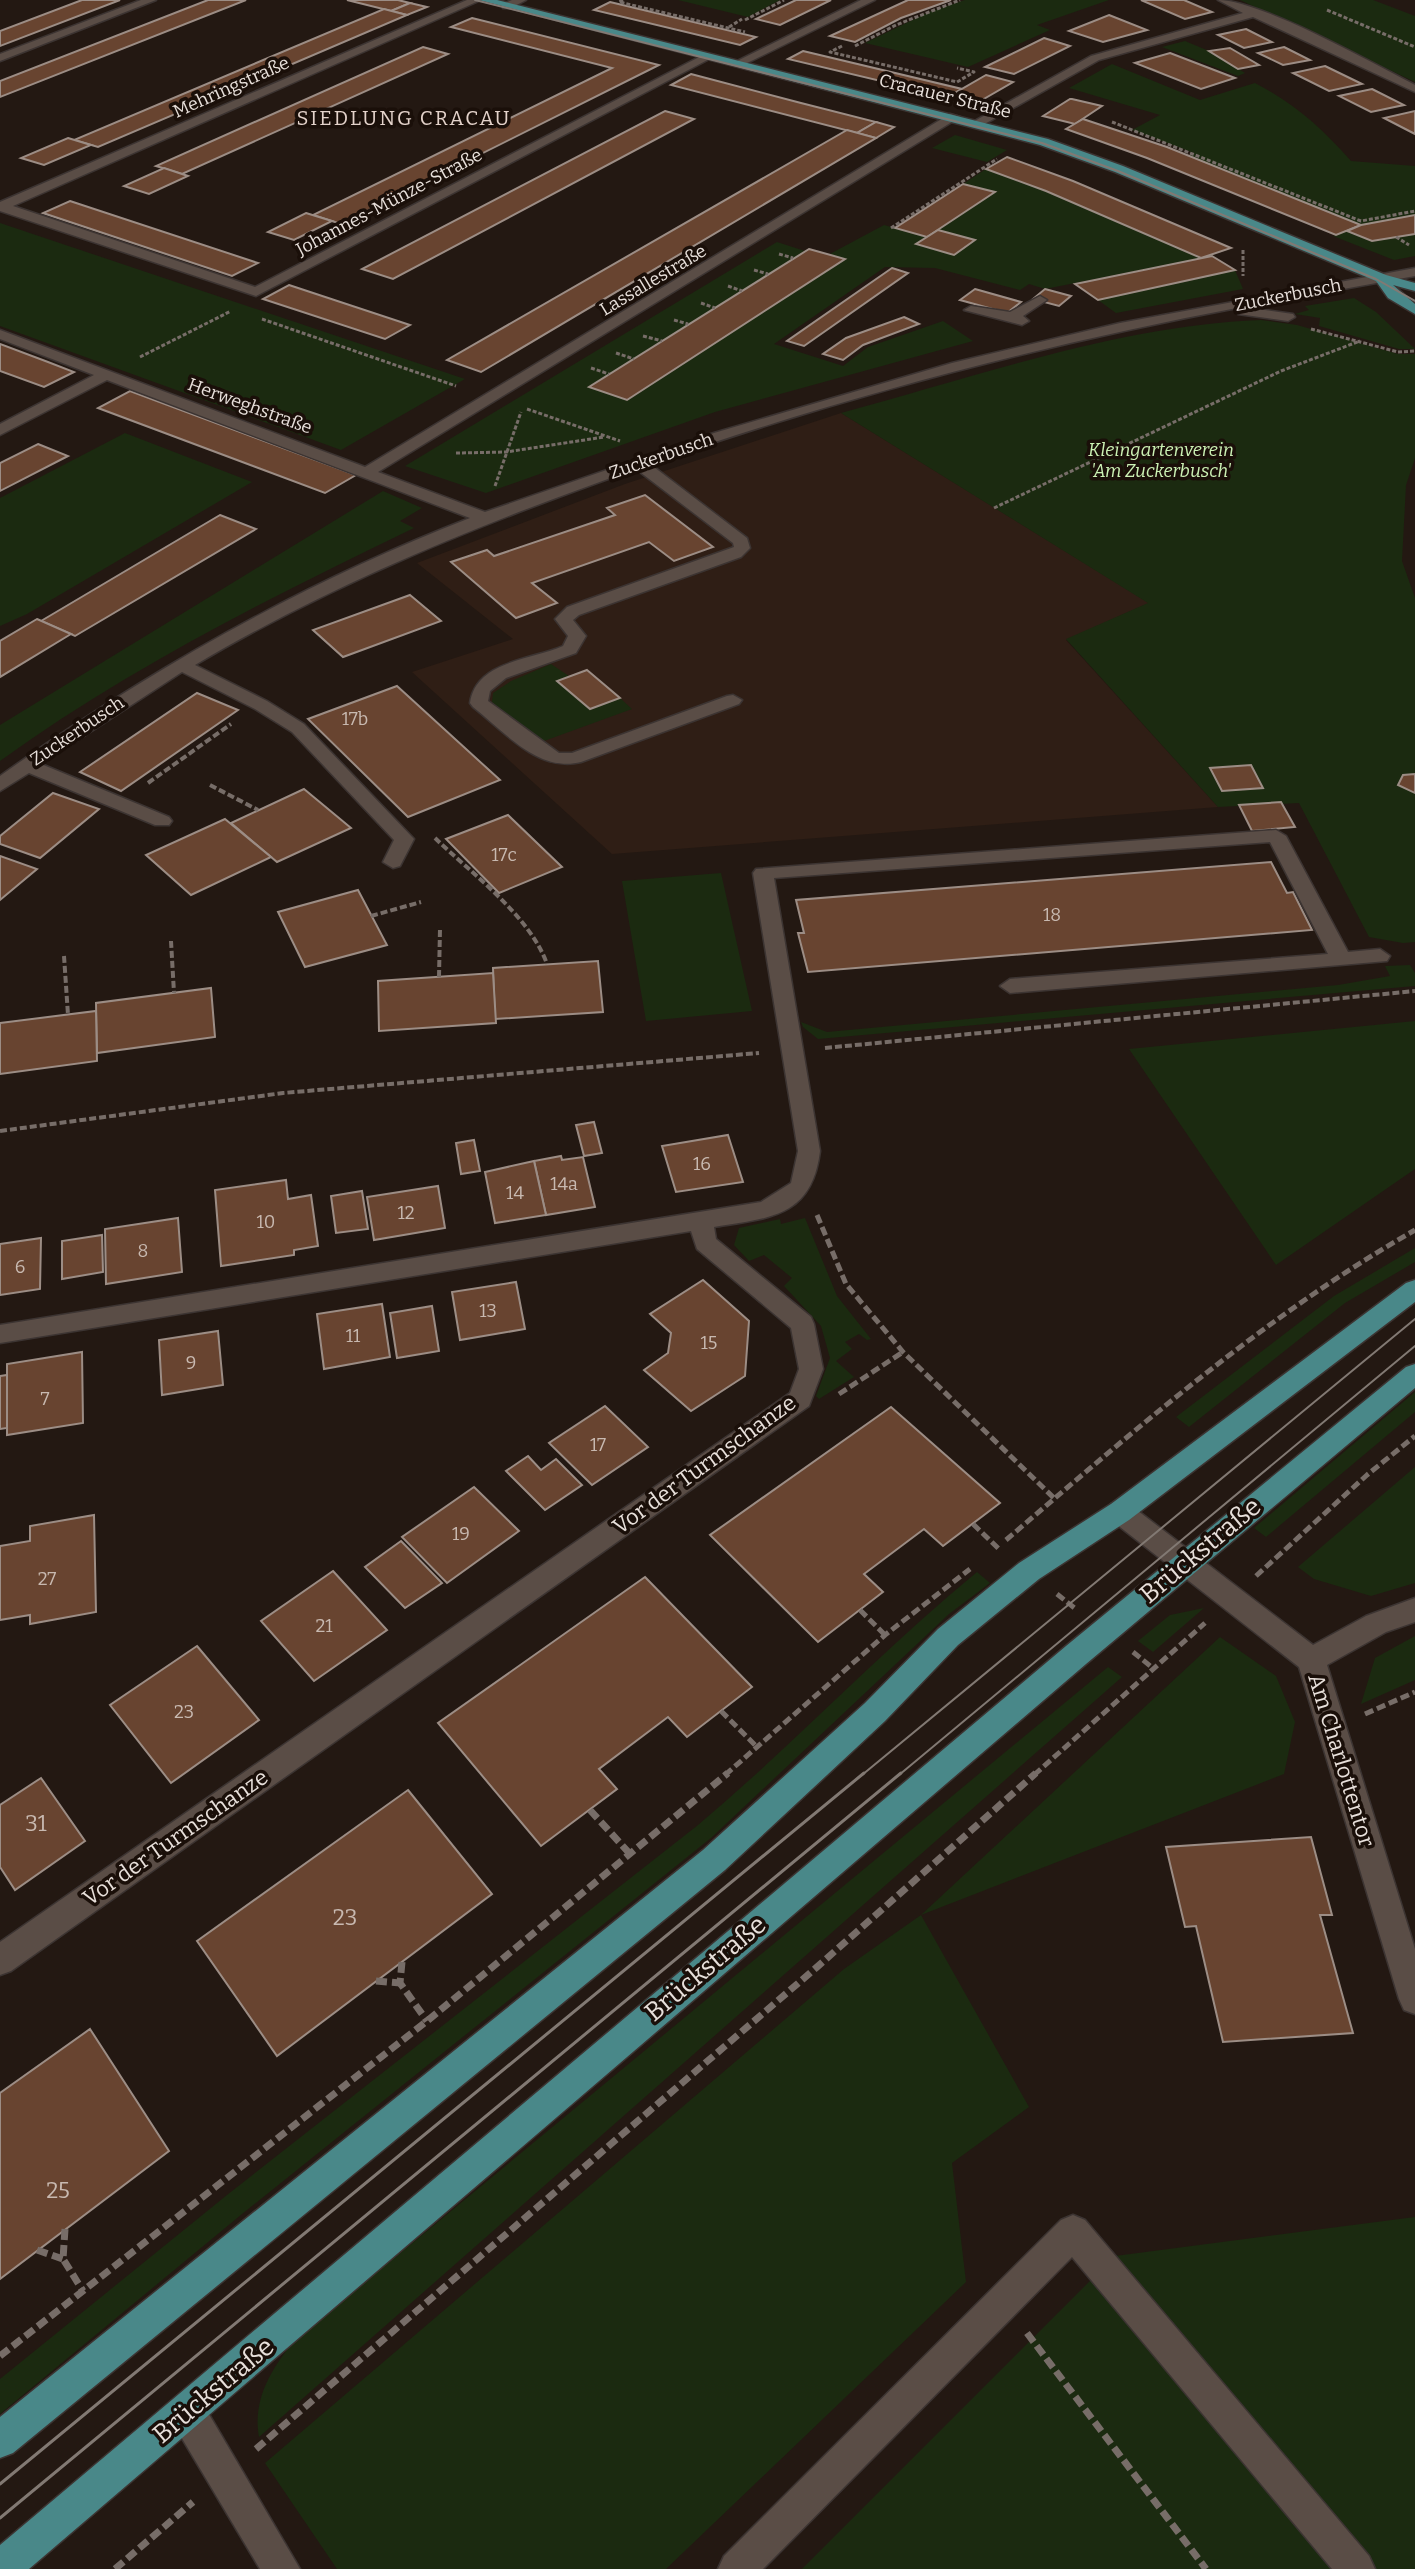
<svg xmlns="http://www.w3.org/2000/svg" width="1415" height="2569" viewBox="0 0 1415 2569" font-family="Bitter,serif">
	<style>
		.built { fill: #2f1e15 }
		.green { fill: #1b2a10 }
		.building { fill: #684430; stroke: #9c8d85; stroke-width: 2 }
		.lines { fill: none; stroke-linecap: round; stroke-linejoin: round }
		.minor-casing { stroke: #3c3432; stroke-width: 3 }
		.major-casing { stroke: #3c3432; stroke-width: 3 }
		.path-far3 { stroke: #776d68; stroke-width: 3; stroke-dasharray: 4 2; stroke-linecap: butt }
		.path-far2 { stroke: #776d68; stroke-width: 4; stroke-dasharray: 7 3; stroke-linecap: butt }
		.path-far1 { stroke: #776d68; stroke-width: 5; stroke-dasharray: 9 4; stroke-linecap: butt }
		.path { stroke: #776d68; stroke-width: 7; stroke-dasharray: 11 5; stroke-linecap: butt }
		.minor { fill: #5a4d46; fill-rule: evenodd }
		.major { fill: #498889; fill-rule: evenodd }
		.tram-far1 { stroke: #827973; stroke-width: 2 }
		.tram { stroke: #827973; stroke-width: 3 }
		.labels { text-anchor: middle; stroke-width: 7; stroke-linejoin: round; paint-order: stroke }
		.far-street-label { font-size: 18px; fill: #e8e0db; stroke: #1a0f09 }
		.far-park-label { font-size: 18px; font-style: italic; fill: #ccf2b5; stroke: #1a0f09 }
		.number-label { font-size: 18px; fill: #c8b9b0 }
		.far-neighbourhood-label { font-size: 20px; letter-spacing: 2px; fill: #e4d3cb; stroke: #1a0f09 }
		.street-label { font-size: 22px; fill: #e8e0db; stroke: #1a0f09 }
		.near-number-label { font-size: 22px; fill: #c8b9b0 }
		.near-street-label { font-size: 26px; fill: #e8e0db; stroke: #1a0f09 }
	</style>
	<rect width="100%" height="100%" fill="#231812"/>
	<!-- built -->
	<path class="built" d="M841,413L1149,603L1066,640L1218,807L612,854L412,672L513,639L417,563L625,484Z"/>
	<!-- green -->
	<g class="green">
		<path d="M678,0H780L748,17Z"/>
		<path d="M965,0H1109L1037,25L1050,30L968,67L865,43L929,12Z"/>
		<path d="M1240,0H1373L1415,16V82Z"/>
		<path d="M1185,41L1209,51L1245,73L1238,76L1162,47Z"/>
		<path d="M1112,64L1200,100L1255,83C1294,103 1322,128 1351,161L1415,166V215L1361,225L1188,156L1194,153L1132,130L1160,115L1069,88Z"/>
		<path d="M955,135L1007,150L987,162L932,148Z"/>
		<path d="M986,169L1046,191L1201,258L1045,289L1029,284L1020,290L935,268L885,267L774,344L843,366L868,347L943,321L973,341L715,412L486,493L405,466L777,242L805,251L590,387L628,400L844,260L828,255L884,225L927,237L917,245L954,255L975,240L938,230L994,193L963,184Z"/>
		<path d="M0,223L465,379L341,450L0,326Z"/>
		<path d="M1347,231L1372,241L1415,234V256L1394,260L1333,236Z"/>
		<path d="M1235,270L1243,289L1116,313L1098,300Z"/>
		<path d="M1354,298L1376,312L1415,349H1399L1319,326L1320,318L1295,314L1309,310L1305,306Z"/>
		<path d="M1261,320L1297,325L1398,354H1415V458L1406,485L1402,561L1415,598V942L1403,943L1369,937L1299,803L1218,807L1066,639L1148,603L841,413C975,377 1121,325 1261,320Z"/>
		<path d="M125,433L252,482L27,614L0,626V498Z"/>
		<path d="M383,491L422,508L400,521L414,528C271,597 129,668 0,761V725Z"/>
		<path d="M551,664L569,676L557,681L590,710L620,698L632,709L544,741L526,734L492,702L493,693L511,681Z"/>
		<path d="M721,873L752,1011L646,1021L622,881Z"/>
		<path d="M1410,965L1415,973V986L818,1039L803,1027L801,1022L827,1032L1338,985L1390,976L1385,966Z"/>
		<path d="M1415,1021V1169L1276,1265L1129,1049Z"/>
		<path d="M805,1218L837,1296L871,1339L867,1340L859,1334L845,1342L852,1349L836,1361L854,1377L819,1399L816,1396L830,1358L821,1326L784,1286L792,1278L764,1255L749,1261L734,1245L739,1228L780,1219L781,1224Z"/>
		<path d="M1415,1248V1262L1345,1303L1189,1427L1176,1417L1334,1296Z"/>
		<path d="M1415,1392V1412L1266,1537L1254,1528Z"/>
		<path d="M1415,1467V1583L1371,1596L1314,1579L1298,1567Z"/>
		<path d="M977,1572L990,1583L949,1614L711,1838L242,2214L0,2414V2379L227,2195L698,1825C794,1744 880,1652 977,1572Z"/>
		<path d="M1204,1608L1153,1652L1138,1641L1170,1615Z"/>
		<path d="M1415,1636V1680L1361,1704L1375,1658Z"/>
		<path d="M1220,1637L1276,1676L1295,1722L1284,1774L921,1915L1029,2107L952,2163L966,2282L666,2569H337L265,2463L844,1969L921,1915Z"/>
		<path d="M1108,1667L1122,1677L259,2437C252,2399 272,2368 294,2341Z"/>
		<path d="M1415,2217V2569H802L1115,2256Z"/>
	</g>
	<!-- building -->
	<g class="building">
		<path d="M82,0H120L0,46V31Z"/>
		<path d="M208,0H246L0,97V81Z"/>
		<path d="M347,0H398L410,3L391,11Z"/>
		<path d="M796,0H831L780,25L756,19Z"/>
		<path d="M908,0H951L901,18L855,42L830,36Z"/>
		<path d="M1141,0H1184L1212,12L1185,19Z"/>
		<path d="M610,2L756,37L740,45L594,10Z"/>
		<path d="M410,3L427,7L407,15L391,11Z"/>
		<path d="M384,9L407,15L98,147L74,140Z"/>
		<path d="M1109,15L1147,30L1103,42L1069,31Z"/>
		<path d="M472,18L659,65L341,224L313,215L612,68L451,27Z"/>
		<path d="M1246,29L1272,42L1244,48L1218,35Z"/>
		<path d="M1044,38L1070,46L1014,74L985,67Z"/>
		<path d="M423,47L448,54L182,174L156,166Z"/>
		<path d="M1284,47L1310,60L1283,65L1258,53Z"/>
		<path d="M1230,48L1259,65L1238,69L1209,51Z"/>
		<path d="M803,51L962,89L948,97L788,59Z"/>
		<path d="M1170,53L1235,78L1201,89L1135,63Z"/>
		<path d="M1325,66L1362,84L1329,91L1293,73Z"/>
		<path d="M691,74L801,103L876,122L857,133L671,85Z"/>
		<path d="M986,75L1013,82L982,100L955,93Z"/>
		<path d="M1372,89L1404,105L1371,112L1339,96Z"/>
		<path d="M1070,99H1072L1102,106L1075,124L1043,116Z"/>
		<path d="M665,111L694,119L393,279L362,269Z"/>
		<path d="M1415,111V134L1384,118Z"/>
		<path d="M1083,119L1167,147L1361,225L1336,235L1147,158L1066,129Z"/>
		<path d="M876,122L894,127L876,138L857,133Z"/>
		<path d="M847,130L876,138L481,372L447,360Z"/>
		<path d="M68,138L91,145L44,165L21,158Z"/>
		<path d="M1007,157L1073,181L1231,248L1201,258L1046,191L986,169Z"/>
		<path d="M164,168L188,176L149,194L124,186Z"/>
		<path d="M963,184L995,192L927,237L895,228Z"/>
		<path d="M70,201L258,263L232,276L43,213Z"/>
		<path d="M306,213L332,221L294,240L268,232Z"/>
		<path d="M1415,215V234L1372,241L1347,231L1361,225Z"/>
		<path d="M938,230L975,240L954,255L916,244Z"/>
		<path d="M809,249L845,259L627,400L589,387Z"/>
		<path d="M1212,256L1235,270L1098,300L1075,284Z"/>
		<path d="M892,268L908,273L804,346L787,341Z"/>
		<path d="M289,285L410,325L385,339L263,299Z"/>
		<path d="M975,289L1021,302L1007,313L960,300Z"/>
		<path d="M1045,289L1071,296L1059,306L1033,299Z"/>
		<path d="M904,317L919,324L863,345L843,360L823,354L846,338Z"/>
		<path d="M0,344L48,362L74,372L44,387L0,371Z"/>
		<path d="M130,391L356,475L325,493L98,408Z"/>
		<path d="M38,444L68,456L0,491V463Z"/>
		<path d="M645,495L713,547L674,561L649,542L532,583L557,603L516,618L451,562L487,550L494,556L615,515L607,508Z"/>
		<path d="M220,515L256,529L75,636L41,621Z"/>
		<path d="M410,595L441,621L343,657L313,630Z"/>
		<path d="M37,619L71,634L0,677V641Z"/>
		<path d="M587,670L620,698L590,709L557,681Z"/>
		<path d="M397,686L500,780L408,817L308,719Z"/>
		<path d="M197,693L238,710L121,791L80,772Z"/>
		<path d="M1251,765L1263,788L1222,791L1210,768Z"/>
		<path d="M1415,774V793L1398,785L1403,775Z"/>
		<path d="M304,789L351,828L277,862L231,823Z"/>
		<path d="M53,793L99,809L40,858L0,844V836Z"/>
		<path d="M1281,802L1295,827L1252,831L1239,805Z"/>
		<path d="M508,815L562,867L499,893L446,839Z"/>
		<path d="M225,819L271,857L191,895L146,855Z"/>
		<path d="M0,856L37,869L0,900Z"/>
		<path d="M1271,862L1287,893L1293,892L1312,930L808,972L798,933H804L796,900Z"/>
		<path d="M358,890L387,945L305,967L278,912Z"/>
		<path d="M598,961L603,1012L495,1019L493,968Z"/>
		<path d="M493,973L496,1023L379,1031L378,981Z"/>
		<path d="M211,988L215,1037L97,1053L96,1003Z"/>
		<path d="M96,1011L97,1061L0,1074V1023Z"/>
		<path d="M594,1122L602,1153L584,1156L576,1125Z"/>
		<path d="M728,1135L743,1182L676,1192L662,1146Z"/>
		<path d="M474,1140L480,1171L461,1174L456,1143Z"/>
		<path d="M561,1156L562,1160L583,1157L595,1207L546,1215L534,1161Z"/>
		<path d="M534,1161L546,1215L495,1223L485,1172Z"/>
		<path d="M286,1180L288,1199L311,1195L318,1246L294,1250V1255L221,1266L215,1190Z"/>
		<path d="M438,1186L445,1228L374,1240L367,1197Z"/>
		<path d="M362,1191L368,1229L336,1233L331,1196Z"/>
		<path d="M178,1218L182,1272L106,1284L105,1229Z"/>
		<path d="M102,1235L103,1272L62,1279V1241Z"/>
		<path d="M41,1238L40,1289L0,1295V1244Z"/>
		<path d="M703,1280L749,1321L745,1376L691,1411L644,1370L668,1353L671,1333L650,1314Z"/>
		<path d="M516,1282L525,1329L460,1340L452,1292Z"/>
		<path d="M382,1304L390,1357L324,1369L317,1314Z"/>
		<path d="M432,1306L439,1351L397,1358L390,1313Z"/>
		<path d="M218,1331L223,1385L162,1395L159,1340Z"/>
		<path d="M82,1352L83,1423L7,1435V1364Z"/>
		<path d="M7,1375V1428L0,1429V1376Z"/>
		<path d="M605,1406L648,1447L592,1485L549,1443Z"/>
		<path d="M891,1407L1000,1503L943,1546L924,1529L864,1574L883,1592L818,1642L710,1535Z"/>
		<path d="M528,1456L541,1470L556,1459L582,1485L545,1510L506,1471Z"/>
		<path d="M474,1487L519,1531L447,1583L402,1537Z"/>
		<path d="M94,1515L96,1612L30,1624V1615L0,1620V1546L30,1541V1526Z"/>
		<path d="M401,1541L442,1583L405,1608L365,1567Z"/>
		<path d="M333,1571L387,1630L314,1681L261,1621Z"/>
		<path d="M645,1577L752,1687L687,1737L668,1717L599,1769L617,1789L541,1846L438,1723Z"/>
		<path d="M197,1646L259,1720L171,1783L110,1705Z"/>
		<path d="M41,1778L85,1841L15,1890L0,1867V1805Z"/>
		<path d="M408,1790L492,1894L277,2056L197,1941Z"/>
		<path d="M1311,1837L1332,1915H1320L1353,2033L1223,2042L1196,1926L1185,1927L1166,1847Z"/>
		<path d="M90,2029L169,2151L0,2279V2093Z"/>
	</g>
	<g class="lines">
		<defs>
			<g id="minor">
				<path d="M141,0H156L0,61V54Z"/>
				<path d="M467,0H481L13,206L255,287L705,54L715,56L256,296L0,211V202Z"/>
				<path d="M512,0H526L511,8H503V4Z"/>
				<path d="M861,0H875L743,65L733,63Z"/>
				<path d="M1218,0C1260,0 1372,63 1415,85V92L1253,17L1099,60L981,126L971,123L1091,56L1243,13Z"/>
				<path d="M950,114L960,117L378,472L485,512L714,433L952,363L1120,323L1415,268V276L1243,307L1293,314L1295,317L1288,321L1238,314L1236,311L1242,307C1041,345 843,397 650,464L747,538L750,548L741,557L579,615L573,620L586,636L576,653L506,678L490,691L488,701L559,753H572L727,696L733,695L742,700L739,704L581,762C538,773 504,731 473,707L470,703C476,661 531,660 563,646L568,636L555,619L567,607L734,547L733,543L636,469C483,523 335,582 195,665L267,701L304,724L414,839L400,866L393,868L383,862L394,840L292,732L255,709L182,672L41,764L169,817L172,821L169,825H155L29,773L0,791V776C146,672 302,583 470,518L107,380L0,435V424L94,375L0,339V330L365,467Z"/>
				<path d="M1040,296L1047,300L1023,316L1029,321L1022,325L964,310L971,306L1010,312Z"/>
				<path d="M1276,830L1286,836L1348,952L1380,949L1390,956L1387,961L1010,993L1000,986L1010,979L1328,954L1270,842L774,878L820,1151C812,1217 770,1218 714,1227L716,1239L811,1317L814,1324L823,1369L809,1406L11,1971L0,1975V1942L790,1393L799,1369L791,1328L697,1249L691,1231L0,1343V1325L761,1202L791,1183L798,1151L753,873L756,869Z"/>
				<path d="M1120,1501L1129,1504L1313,1645L1366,1616L1415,1598V1622L1386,1632L1327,1665L1415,1949V2014L1404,2010L1399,1999L1299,1667L1111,1520L1107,1512L1111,1504Z"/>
				<path d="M1073,2215L1085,2220L1369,2556L1375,2569H1332L1072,2257L763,2569H718L724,2556L1061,2220Z"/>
				<path d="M187,2394L200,2399L300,2569H260L174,2425L169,2412L174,2399Z"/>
			</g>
			<g id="major">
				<path d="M479,0H497L1048,139L1123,166L1386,275L1415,283V291L1393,285L1415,304V314L1388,298L1376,281L1115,172L1040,145Z"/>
				<path d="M1415,1280V1302L1129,1520L1039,1579L958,1645L885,1721L725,1870L13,2453L0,2458V2417L703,1850L865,1703L938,1629L1019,1563L1111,1504L1406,1283Z"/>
				<path d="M1415,1364V1388L1086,1664L29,2569H0V2545L1066,1646L1406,1367Z"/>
			</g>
		</defs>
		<!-- minor casing -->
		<use href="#minor" class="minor-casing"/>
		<!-- major casing -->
		<use href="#major" class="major-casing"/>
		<!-- path-far3 -->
		<g class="path-far3">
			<path d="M623,0L619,2L745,32"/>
			<path d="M1327,10L1415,47"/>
			<path d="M745,20L784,0"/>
			<path d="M729,27L742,19"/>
			<path d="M842,46L830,52L957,82L974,72L957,68"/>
			<path d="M855,46L896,25L960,0"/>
			<path d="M1112,122L1361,221L1415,211"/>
			<path d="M891,228L997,159"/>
			<path d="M1396,237L1409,245"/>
			<path d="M1243,250V276"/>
			<path d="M779,254L793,258"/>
			<path d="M754,270L768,274"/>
			<path d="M728,286L742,291"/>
			<path d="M701,303L715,308"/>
			<path d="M262,319L456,386"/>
			<path d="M674,320L688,324"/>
			<path d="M1311,329L1398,352L1415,351"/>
			<path d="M643,336L662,341"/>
			<path d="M616,353L634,359"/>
			<path d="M140,357L231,311"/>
			<path d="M591,368L609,374"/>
			<path d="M527,409L620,441"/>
			<path d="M456,453L506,452L604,437"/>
			<path d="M495,486L521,412"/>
			<path d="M994,508L1281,371L1360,341"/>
		</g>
		<!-- path-far2 -->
		<g class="path-far2">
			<path d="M148,783L231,724"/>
			<path d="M210,785L258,810"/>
			<path d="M435,838C471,873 530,916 547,964"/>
			<path d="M371,916L421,902"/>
			<path d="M171,941L174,993"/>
			<path d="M64,956L68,1015"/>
			<path d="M439,977L440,929"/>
			<path d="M825,1048L1415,991"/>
			<path d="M0,1131L283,1093L759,1053"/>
		</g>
		<!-- path-far1 -->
		<g class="path-far1">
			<path d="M817,1215L846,1284L903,1352L1055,1499"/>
			<path d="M839,1394L903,1352"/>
			<path d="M973,1524L1001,1551"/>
			<path d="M1006,1540C1137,1428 1265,1316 1415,1230"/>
			<path d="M1256,1576L1367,1475L1415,1436"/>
			<path d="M1057,1594L1077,1610"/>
			<path d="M860,1610L885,1635"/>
			<path d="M1133,1652L1154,1669"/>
			<path d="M721,1711L757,1747"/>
			<path d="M1365,1714L1415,1692"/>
			<path d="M725,1775L885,1635L970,1569"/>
			<path d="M1034,1775L1205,1623"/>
		</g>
		<!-- path -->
		<g class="path">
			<path d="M590,1810L630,1854"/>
			<path d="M402,1962L400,1983L427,2021"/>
			<path d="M376,1981L400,1983"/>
			<path d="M65,2229L63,2259L83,2291"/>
			<path d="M37,2250L63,2259"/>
			<path d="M1027,2333L1206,2569"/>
			<path d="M0,2356L427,2021L728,1773"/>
			<path d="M256,2449L817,1967L1036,1773"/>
			<path d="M115,2569L193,2502"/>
		</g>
		<!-- minor -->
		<use href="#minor" class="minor"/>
		<!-- major -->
		<use href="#major" class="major"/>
		<!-- tram-far1 -->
		<g class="tram-far1">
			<path d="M475,0L1042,143L1118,171L1376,279L1415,301"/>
			<path d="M862,1775L1415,1319"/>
			<path d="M899,1775L1415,1346"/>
		</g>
		<!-- tram -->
		<g class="tram">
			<path d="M0,2484L864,1773"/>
			<path d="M0,2518L901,1773"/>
		</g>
	</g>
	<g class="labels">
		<!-- far-street labels -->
		<g class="far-street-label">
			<text transform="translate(231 87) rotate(-24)" y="6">Mehringstraße</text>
			<text transform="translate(945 96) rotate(14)" y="6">Cracauer Straße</text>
			<text transform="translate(389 202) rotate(-28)" y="6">Johannes-Münze-Straße</text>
			<text transform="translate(653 280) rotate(-31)" y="6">Lassallestraße</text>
			<text transform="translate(1288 295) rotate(-11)" y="6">Zuckerbusch</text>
			<text transform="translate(250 406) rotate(20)" y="6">Herweghstraße</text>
			<text transform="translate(661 456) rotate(-19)" y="6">Zuckerbusch</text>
			<text transform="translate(77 731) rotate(-34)" y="6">Zuckerbusch</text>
		</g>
		<!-- far-park labels -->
		<g class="far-park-label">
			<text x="1161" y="456">Kleingartenverein<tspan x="1161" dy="21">'Am Zuckerbusch'</tspan></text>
		</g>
		<!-- number labels -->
		<g class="number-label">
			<text x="355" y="725">17b</text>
			<text x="504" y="861">17c</text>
			<text x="1052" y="921">18</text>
			<text x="702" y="1170">16</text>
			<text x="564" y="1190">14a</text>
			<text x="515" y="1199">14</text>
			<text x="406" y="1219">12</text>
			<text x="266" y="1228">10</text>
			<text x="143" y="1257">8</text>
			<text x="20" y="1273">6</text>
			<text x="488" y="1317">13</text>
			<text x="353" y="1342">11</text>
			<text x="709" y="1349">15</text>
			<text x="191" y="1369">9</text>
			<text x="45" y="1405">7</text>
			<text x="598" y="1451">17</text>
			<text x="461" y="1540">19</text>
			<text x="47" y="1585">27</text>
			<text x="324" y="1632">21</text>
			<text x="184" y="1718">23</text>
		</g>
		<!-- far-neighbourhood labels -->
		<g class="far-neighbourhood-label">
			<text x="404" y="125">SIEDLUNG CRACAU</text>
		</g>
		<!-- street labels -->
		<g class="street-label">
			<text transform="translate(704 1464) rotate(-36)" y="8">Vor der Turmschanze</text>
			<text transform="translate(1342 1760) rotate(73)" y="8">Am Charlottentor</text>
			<text transform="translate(175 1837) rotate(-35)" y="8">Vor der Turmschanze</text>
		</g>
		<!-- near-number labels -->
		<g class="near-number-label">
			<text x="36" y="1831">31</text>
			<text x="345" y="1925">23</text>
			<text x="58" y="2198">25</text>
		</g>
		<!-- near-street labels -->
		<g class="near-street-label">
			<text transform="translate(1200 1550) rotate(-40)" y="9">Brückstraße</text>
			<text transform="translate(705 1968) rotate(-40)" y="9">Brückstraße</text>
			<text transform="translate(213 2390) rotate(-40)" y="9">Brückstraße</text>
		</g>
	</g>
</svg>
